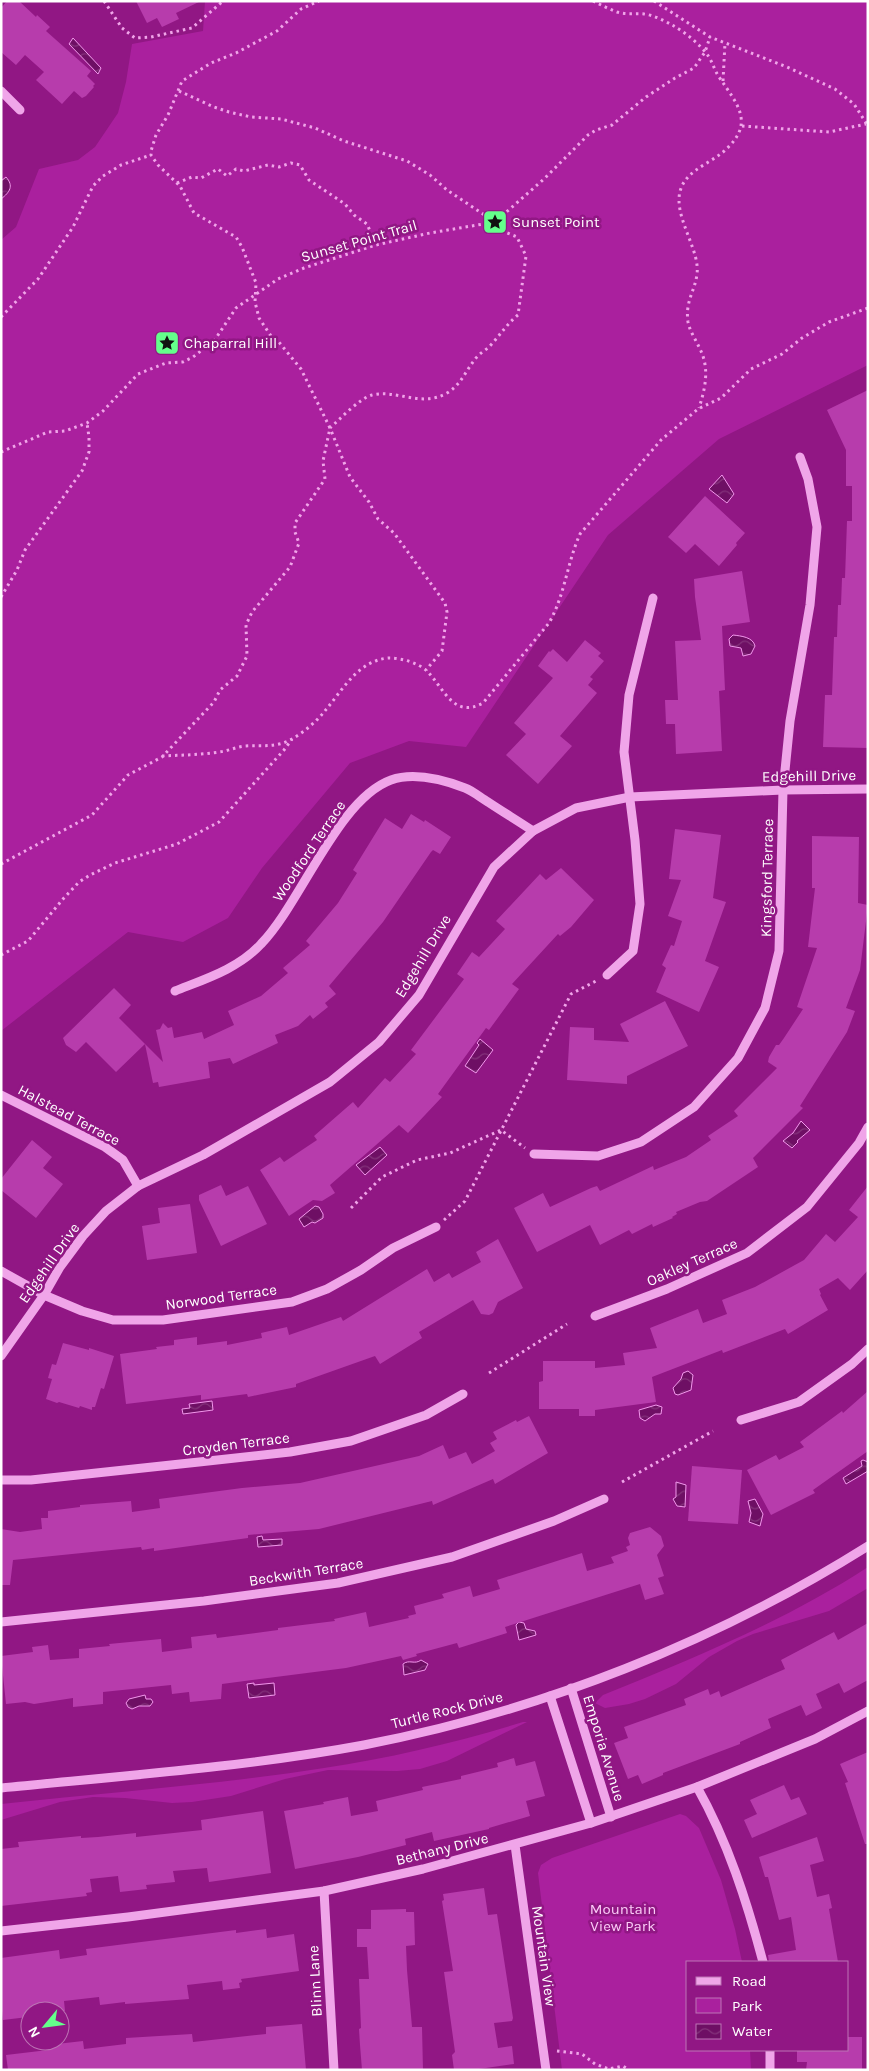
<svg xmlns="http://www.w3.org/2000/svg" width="869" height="2071" viewBox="0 0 869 2071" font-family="Karla,sans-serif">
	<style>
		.green { fill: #aa209e }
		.water { fill: url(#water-waves); stroke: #f298ec }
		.building { fill: #b73cac }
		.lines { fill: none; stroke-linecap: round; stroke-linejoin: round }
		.path { stroke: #f0a5e9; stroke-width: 3; stroke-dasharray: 2.5 4; stroke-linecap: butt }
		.minor { stroke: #f0a5e9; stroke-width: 9 }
		.labels { text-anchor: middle; stroke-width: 5; stroke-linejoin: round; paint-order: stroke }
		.poi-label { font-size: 15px; fill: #fff; stroke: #911784; text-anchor: start }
		.street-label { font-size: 15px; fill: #fff; stroke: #911784 }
		.park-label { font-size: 15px; fill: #fbccf7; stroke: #911784 }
	</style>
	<defs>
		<pattern id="water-waves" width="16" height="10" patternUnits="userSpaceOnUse" patternTransform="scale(1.25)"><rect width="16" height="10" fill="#6e0f64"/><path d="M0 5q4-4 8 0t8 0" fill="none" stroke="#84337b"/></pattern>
	</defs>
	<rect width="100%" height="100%" fill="#911784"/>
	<!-- green -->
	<g class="green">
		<path d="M205,1H868V365L719,439L608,535L466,747L409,741L350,763L262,868L228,918L183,942L128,932L1,1031V240L16,227L39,169L78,160L95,147L118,113L126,82L132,44L203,31Z"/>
		<path d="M868,1567V1588L829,1611L753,1634L737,1641L709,1657L676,1684L645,1699L629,1704L605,1708L595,1703L603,1695C694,1658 785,1621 868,1567Z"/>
		<path d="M523,1722H527L447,1761L420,1769L397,1771L328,1770L285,1779L231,1796L192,1802L172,1803L125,1798L93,1797L60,1802L1,1820V1804C109,1792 217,1785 324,1768C391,1758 458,1742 523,1722Z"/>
		<path d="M680,1814L686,1816L699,1828L721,1880L735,1929L742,1962H688V2050H750L751,2070H562L538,1873L541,1865L552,1858Z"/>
	</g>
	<!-- water -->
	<g class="water">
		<path d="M73,38L101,68L98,74L69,44Z"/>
		<path d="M6,177C14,186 10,192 1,199V181Z"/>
		<path d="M722,475L734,494L727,503L709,489Z"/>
		<path d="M733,635C741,636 753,637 755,646L751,654L743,656L741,648L730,646L729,639Z"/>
		<path d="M480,1039L493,1050L476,1073L465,1066L479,1045L477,1043Z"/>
		<path d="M801,1121L810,1130L797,1141L798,1142L792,1148L783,1141L793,1133Z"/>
		<path d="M380,1147L387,1155L365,1175L356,1165Z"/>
		<path d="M315,1206L319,1207L323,1214V1218L315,1223L312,1222L304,1227L299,1219Z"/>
		<path d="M688,1371L693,1375L691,1390L678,1395L675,1394L673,1388L681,1379L683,1373Z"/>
		<path d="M212,1401L213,1410L183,1414L182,1409L190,1408L189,1404Z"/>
		<path d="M656,1405L662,1407L661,1414H655L645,1421L640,1418L639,1410Z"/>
		<path d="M863,1460L868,1462V1471L846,1484L843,1478L862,1466L861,1461Z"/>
		<path d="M676,1482L686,1485L685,1507L677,1506L673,1499L676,1497Z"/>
		<path d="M755,1499L763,1514L760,1526L749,1522L751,1513L748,1501Z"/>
		<path d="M262,1536L263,1540L282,1539V1545L258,1547L257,1537Z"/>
		<path d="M519,1622L524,1623L526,1629L535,1631L536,1635L519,1640L516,1625Z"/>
		<path d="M421,1660L428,1664L425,1670L404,1675L403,1664C409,1659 415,1665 421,1660Z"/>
		<path d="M254,1683V1685L274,1683L275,1695L249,1698L247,1684Z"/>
		<path d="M145,1695L146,1699H151L153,1702L150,1706H139L132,1709L128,1707L126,1703L129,1699Z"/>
	</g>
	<!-- building -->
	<g class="building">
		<path d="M7,1H19L36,17L37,15L50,27L46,31L91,71L87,76L95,84L93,86L94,87L86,96L82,98L74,91L62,104L36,80L44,72L25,55L16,65L1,52V8Z"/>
		<path d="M136,1H201L176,13L179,19L162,27L157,18L147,23Z"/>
		<path d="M868,390V748L823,747L825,695H832L834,637H837L838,605H841L842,578H845L847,521H852V486H846V450L827,410Z"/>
		<path d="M705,496L745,533L736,543L737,545L719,566L695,544L686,553L668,537Z"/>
		<path d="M742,571L750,622L722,626L725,690L719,691L722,751L676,754L675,724H666L665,700H678L675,641L701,640L695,597L694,579Z"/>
		<path d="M585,640L601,653L598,656L604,661L590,677L593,679L588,685L597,693L560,736L572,746L538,784L506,755L526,734L514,723L553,678L538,666L549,651L550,652L553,649L567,662Z"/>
		<path d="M411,814L424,822L425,820L451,837L440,854L433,850L431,852L383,922L329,986L336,994L325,1003L328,1007L313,1019L310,1015L298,1026L275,1035L278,1043L233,1064L230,1058L208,1062L210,1078L159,1087L158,1082L153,1083L145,1044L116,1072L86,1042L76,1052L66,1045L63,1038L114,988L131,1005L119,1018L163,1062L156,1030L160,1029L163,1023L168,1028L172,1027L174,1038L202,1032L204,1039L234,1025L228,1011L261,996L288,973L283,968L310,945L306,941L338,903L357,873L353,870L385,818L402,829Z"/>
		<path d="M675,829L721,835L713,898L726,902L705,961L719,967L699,1012L656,992L666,968L662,965L671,945L674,946L682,921L668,916L681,880L669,879Z"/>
		<path d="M812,836L859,837L858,903L868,905L860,970L846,1008L855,1011L847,1032L800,1106L803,1108L753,1158L758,1167L707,1201L700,1202L676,1212L677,1214L672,1217L673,1218L653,1227L652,1224L632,1234L629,1230L600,1245L590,1225L537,1252L514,1208L543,1193L550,1207L591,1188L597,1186L600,1191L653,1166L654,1170L686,1157L711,1140L708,1136L738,1116L734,1111L777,1068L768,1062L769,1057L776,1045H779L784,1038L803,1009L797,1007L817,948L808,947L815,888H812Z"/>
		<path d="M561,868L594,900L571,927L560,936L558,934L512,984L519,989L489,1030L486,1028L438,1094L442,1097L408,1133L399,1125L330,1185L335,1193L322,1201L313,1200L289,1216L260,1170L280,1157L284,1162L317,1140L314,1136L353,1102L358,1108L385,1078L390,1082L416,1054L411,1050L464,979L457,974L472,952L479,957L505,929L496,921L540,874L546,880Z"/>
		<path d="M665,1001L688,1046L627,1076V1084L567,1080L570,1027L594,1028V1040L629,1042L620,1024Z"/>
		<path d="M32,1140L52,1157L43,1168L63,1184L36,1218L1,1190V1179Z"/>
		<path d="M221,1185L226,1196L248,1186L267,1224L221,1246L199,1200V1195Z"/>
		<path d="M868,1186V1270L850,1290L838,1278L819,1289L821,1294L820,1295L828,1310L788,1334L785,1329L723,1353L722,1350L652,1377L656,1402L595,1410V1416H579V1409H539V1382L543,1381V1361H595V1368L625,1365L623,1353L657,1348L650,1328L698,1309L703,1323L727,1314L722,1300L755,1287L804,1260L826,1234L835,1242L858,1217L849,1210Z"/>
		<path d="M190,1204L197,1253L147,1260L142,1226L160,1223L158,1208Z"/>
		<path d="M498,1239L523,1288L498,1302L493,1313L489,1315L481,1314L473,1300L419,1332L422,1338L380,1364L375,1356L296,1384V1387L248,1397L247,1394L201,1400V1395L126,1404L120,1354L157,1349L156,1347L174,1345V1340L197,1337V1345L227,1341V1345L262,1338L261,1333L287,1327L289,1335L341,1317L343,1321L427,1269L434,1282L449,1273L452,1278L481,1262L476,1252Z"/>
		<path d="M63,1343L89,1350V1348L114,1356L104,1389L101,1388L95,1407H92V1410L80,1406L79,1408L59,1402L57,1403L46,1399L52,1379L48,1378L52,1364L56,1365Z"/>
		<path d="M868,1391V1451L813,1490L815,1493L771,1515L747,1470L776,1455L779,1460L804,1447L800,1442L842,1411L843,1413Z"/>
		<path d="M529,1416L548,1453L495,1484L493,1479L433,1505L432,1501L319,1529L248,1535V1538L154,1551V1548L142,1550L141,1547L13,1560L10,1585H1V1529L20,1532L42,1529L41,1518H48V1511L80,1507V1505L131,1501L132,1512L160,1508L159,1499L242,1488L300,1483L419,1456L443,1445L449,1459L466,1452L472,1464L495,1451L490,1443L497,1439L493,1432L516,1420L517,1422Z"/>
		<path d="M692,1466L742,1470L738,1524L688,1521Z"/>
		<path d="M650,1527L661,1536L664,1546L657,1555L664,1576L658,1578L664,1594L645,1600L640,1584L505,1627L507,1633L459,1648L457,1643L416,1654L417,1656L403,1660L401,1656L346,1668L222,1684L221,1699L190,1702L189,1692L172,1694L171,1685L103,1692V1704L73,1707V1698L34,1704L25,1702L6,1704L1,1656L33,1652L32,1647L48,1645L50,1660L79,1658V1649L110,1646L109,1644L161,1639L162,1652L192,1648L191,1637L216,1634L217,1638L278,1630V1628L335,1621L334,1619L366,1612L369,1627L409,1618L408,1616L416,1614L414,1606L444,1598L442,1594L470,1586L473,1597L500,1589L497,1580L582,1553L587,1571L614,1563L611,1557L628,1551L626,1547L630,1545L628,1538L630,1533Z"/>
		<path d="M868,1623V1680L844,1693L839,1683L816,1694L822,1708L806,1716L801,1705L768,1719L771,1728L740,1742V1744L663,1773V1775L642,1784L638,1775L628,1779L614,1743L628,1738L624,1727L686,1705L684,1699L708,1689L710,1695L719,1691L721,1697L785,1669L781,1660L834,1632L838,1640Z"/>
		<path d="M868,1752V1844H865L845,1783L848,1782L840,1764Z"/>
		<path d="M514,1758L516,1766L535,1761L545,1796L526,1801L530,1816L489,1828V1829L434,1841L432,1832L405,1839L406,1845L358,1857L295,1869L284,1811L324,1804L323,1802L348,1797L351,1816L378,1811L376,1801L423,1790L422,1787L461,1779V1776L498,1767L497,1763Z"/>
		<path d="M784,1785L791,1800L799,1797L807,1814L752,1838L744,1820L757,1814L750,1800Z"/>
		<path d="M263,1811L271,1873L209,1882L207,1868L173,1871L175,1882L146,1885L147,1889L120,1892L118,1876L90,1879L92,1892L86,1893L87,1896L1,1906V1849L19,1847L18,1842L81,1836V1838L98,1837L136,1833V1837L202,1830L201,1820Z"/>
		<path d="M817,1837L824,1861L810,1865L817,1897L829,1894L832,1908L829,1909L838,1962H769L768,1955L796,1950L791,1917L779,1920L768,1877H765L759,1857Z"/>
		<path d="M484,1888L488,1915L497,1914L513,2018L512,2021L494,2023L498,2048L512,2046L514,2064L472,2070H454L452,2055L455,2052L444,1972L453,1971L442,1901L444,1900L443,1894Z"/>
		<path d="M406,1909V1912H414L415,1945L406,1946L407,1970L412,2027H422L423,2070H362L360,2045L359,2029L361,2028L359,1979H369L367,1947H357V1929H371V1910Z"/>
		<path d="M266,1929L267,1938L294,1934L299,1971L241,1979L242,1982L239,1983L240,1988L223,1990L222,1981L187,1985L189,1999L125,2004V2002L100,2005L99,1997L64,2001L65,2011H27L28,2017L3,2020L1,2002V1958L59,1950L60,1959L87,1955L86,1949L236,1930V1933Z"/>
		<path d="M302,2024L306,2070H8L6,2055L48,2050V2045L83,2041L84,2049L126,2044V2038L192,2034L193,2042L266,2034V2027Z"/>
		<path d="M848,2037H862V2070H806L807,2062H797V2050H848Z"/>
	</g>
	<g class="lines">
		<!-- path -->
		<g class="path">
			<path d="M104,1L122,28L135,38L151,37L192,28L223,1"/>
			<path d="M593,1C601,5 609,9 617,12C626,15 635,13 644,14C653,15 663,20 672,25C685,32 701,45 709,57C713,64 715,71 719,77C738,105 756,124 723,152C706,166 679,173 679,200C679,224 700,253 697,274C695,291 685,301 688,322C690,332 696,340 700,349C710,369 705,389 699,408"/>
			<path d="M654,1L710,37L787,67L835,89L854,104L868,126"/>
			<path d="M723,81L725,43"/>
			<path d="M179,91L214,107L229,112L251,117L281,119L315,128L344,141L407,161L430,175L447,190L495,222L505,232L517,237L526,256L518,315C507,324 500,335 490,346C486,350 480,353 476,358C466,370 461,385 447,393C421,408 397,389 372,395C360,398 340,419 330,428L350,477L369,502L378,519L394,533L445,603L447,612L442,651L426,670"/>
			<path d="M742,126L829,132L866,124"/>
			<path d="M177,183L192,177L201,178L218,169L227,176L236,169L244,171L268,165L279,167L291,163L300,165L309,180L345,204L354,215L367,224L376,245"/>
			<path d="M1,317L38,279L73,227L93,186L103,176L121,165L151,155"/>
			<path d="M1,452L48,432L65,431L87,423L103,411L138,374L166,363L183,362L193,357L214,341L236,308L278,279L304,268L376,245L430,233L495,222L544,179L588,135L596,130L612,125L646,97L675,78L694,68L705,52L710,37"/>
			<path d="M1,597L17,570L25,550L82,471L89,452V437L87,423"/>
			<path d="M162,756C181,755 200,755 219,752C228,751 236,747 245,746C262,745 276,748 292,739C304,732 316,722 324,712C342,691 358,660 389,658C402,658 419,663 428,672C444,689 454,719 483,703L549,623C565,595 567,563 580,534L661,440L698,409L721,398L751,369L782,354L802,338L829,322L868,308"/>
			<path d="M1,864L92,815L128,775L162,757L214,702L220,690L237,676L247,656L246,625L252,612L290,567L299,543L295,532V523L325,479L323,461L330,428L301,369L278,341L271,336L259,318L255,302L256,283L242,247L236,237L194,213L180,186L158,165L151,155V151L156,135L168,115L182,81L211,63L236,53L277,31L301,9L319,1"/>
			<path d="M1,955L28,941L63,899L79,882L90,875L115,863L177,844L219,822L284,750L292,739"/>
			<path d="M351,1208L382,1177L417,1160L450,1153L501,1130L525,1148"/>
			<path d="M444,1220L465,1201L571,994L598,980"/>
			<path d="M489,1373L567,1324"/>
			<path d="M622,1482L713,1431"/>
			<path d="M557,2051L582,2054L595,2064L609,2069L623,2066L629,2070"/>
		</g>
		<!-- minor -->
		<g class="minor">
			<path d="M1,91L20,110"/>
			<path d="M607,975L633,951L640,904L635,840L624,752L629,695L653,598"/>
			<path d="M175,991C205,979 238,969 261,944C301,903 338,799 391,780C414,772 444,780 465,788C473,791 481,798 488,802C503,812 518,821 533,831"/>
			<path d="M1,1095L105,1147L123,1160L138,1186"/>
			<path d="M534,1154L598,1156L641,1142L694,1107L738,1058L765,1008L779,951L783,790L790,721L810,605L817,527L808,479L800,457"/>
			<path d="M1,1271L44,1295L82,1311L113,1320H163L292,1302L327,1289L361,1270L393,1248L436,1227"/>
			<path d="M595,1316L667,1289L747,1253L807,1207L859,1143L868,1127"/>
			<path d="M1,1356L44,1295L60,1267L83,1236L106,1211L138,1186L203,1155L330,1082L379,1042L419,995L494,867L533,831L576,808L630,797L783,790L868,789"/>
			<path d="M741,1420L799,1402L852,1364L868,1349"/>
			<path d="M1,1480H31L199,1462L290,1452L351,1441L426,1415L463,1394"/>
			<path d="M1,1622L204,1601L338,1583L452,1557L554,1521L604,1499"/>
			<path d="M571,1688L611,1817"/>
			<path d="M550,1696L591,1823"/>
			<path d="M697,1787C728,1842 747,1902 763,1962"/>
			<path d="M1,1788C122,1776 245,1767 364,1745C541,1711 715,1642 868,1546"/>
			<path d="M515,1845L546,2070"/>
			<path d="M324,1891L334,2070"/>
			<path d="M1,1931L128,1917L324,1891L423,1869L591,1823L697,1787L815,1739L868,1711"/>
			<path d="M770,2070V2050"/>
		</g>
	</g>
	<!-- icons -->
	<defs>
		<symbol id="sight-square" viewBox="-11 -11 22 22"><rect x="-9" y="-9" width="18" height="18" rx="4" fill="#64ff8b" stroke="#911784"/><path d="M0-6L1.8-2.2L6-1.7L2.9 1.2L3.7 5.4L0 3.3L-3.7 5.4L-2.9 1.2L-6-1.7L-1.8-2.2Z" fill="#111"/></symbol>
	</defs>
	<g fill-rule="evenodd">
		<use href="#sight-square" x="481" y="208" width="28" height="28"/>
		<use href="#sight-square" x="153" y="329" width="28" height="28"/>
	</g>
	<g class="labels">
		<!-- poi labels -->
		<g class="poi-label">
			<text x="512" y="227">Sunset Point</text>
			<text x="184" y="348">Chaparral Hill</text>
		</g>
		<!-- street labels -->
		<g class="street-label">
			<text transform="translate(359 241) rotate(-16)" y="5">Sunset Point Trail</text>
			<text transform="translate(809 776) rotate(-1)" y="5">Edgehill Drive</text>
			<text transform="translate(309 851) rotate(-56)" y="5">Woodford Terrace</text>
			<text transform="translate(767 878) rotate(-89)" y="5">Kingsford Terrace</text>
			<text transform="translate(423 956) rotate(-59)" y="5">Edgehill Drive</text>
			<text transform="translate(69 1115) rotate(28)" y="5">Halstead Terrace</text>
			<text transform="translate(692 1262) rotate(-24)" y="5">Oakley Terrace</text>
			<text transform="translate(49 1263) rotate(-55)" y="5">Edgehill Drive</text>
			<text transform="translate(221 1297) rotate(-8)" y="5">Norwood Terrace</text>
			<text transform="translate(236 1444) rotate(-7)" y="5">Croyden Terrace</text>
			<text transform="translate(306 1572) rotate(-9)" y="5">Beckwith Terrace</text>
			<text transform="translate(447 1710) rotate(-14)" y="5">Turtle Rock Drive</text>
			<text transform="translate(604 1748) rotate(73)" y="5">Emporia Avenue</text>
			<text transform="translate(442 1849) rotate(-14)" y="5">Bethany Drive</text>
			<text transform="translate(544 1956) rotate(82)" y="5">Mountain View</text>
			<text transform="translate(315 1981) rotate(-93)" y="5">Blinn Lane</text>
		</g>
		<!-- park labels -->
		<g class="park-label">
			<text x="623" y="1914">Mountain<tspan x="623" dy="17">View Park</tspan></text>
		</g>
	</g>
	<!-- border -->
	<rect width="869" height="2071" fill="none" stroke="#ffffff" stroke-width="5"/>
	<!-- legend -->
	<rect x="686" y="1961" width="162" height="90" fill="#911784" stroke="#bd74b5"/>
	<rect x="696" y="1977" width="25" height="8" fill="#f0a5e9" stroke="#bd74b5"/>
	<text x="732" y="1986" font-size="15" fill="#ffffff">Road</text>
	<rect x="696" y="1998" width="25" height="15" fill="#aa209e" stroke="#bd74b5"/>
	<text x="732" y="2011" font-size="15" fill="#ffffff">Park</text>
	<rect x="696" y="2024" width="25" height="15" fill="url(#water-waves)" stroke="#bd74b5"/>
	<text x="732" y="2036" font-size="15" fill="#ffffff">Water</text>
	<!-- north arrow -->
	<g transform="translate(45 2026) rotate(241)"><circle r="24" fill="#911784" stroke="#bd74b5"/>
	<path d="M0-4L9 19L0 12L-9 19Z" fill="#64ff8b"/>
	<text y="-8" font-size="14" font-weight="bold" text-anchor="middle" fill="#ffffff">N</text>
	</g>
</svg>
